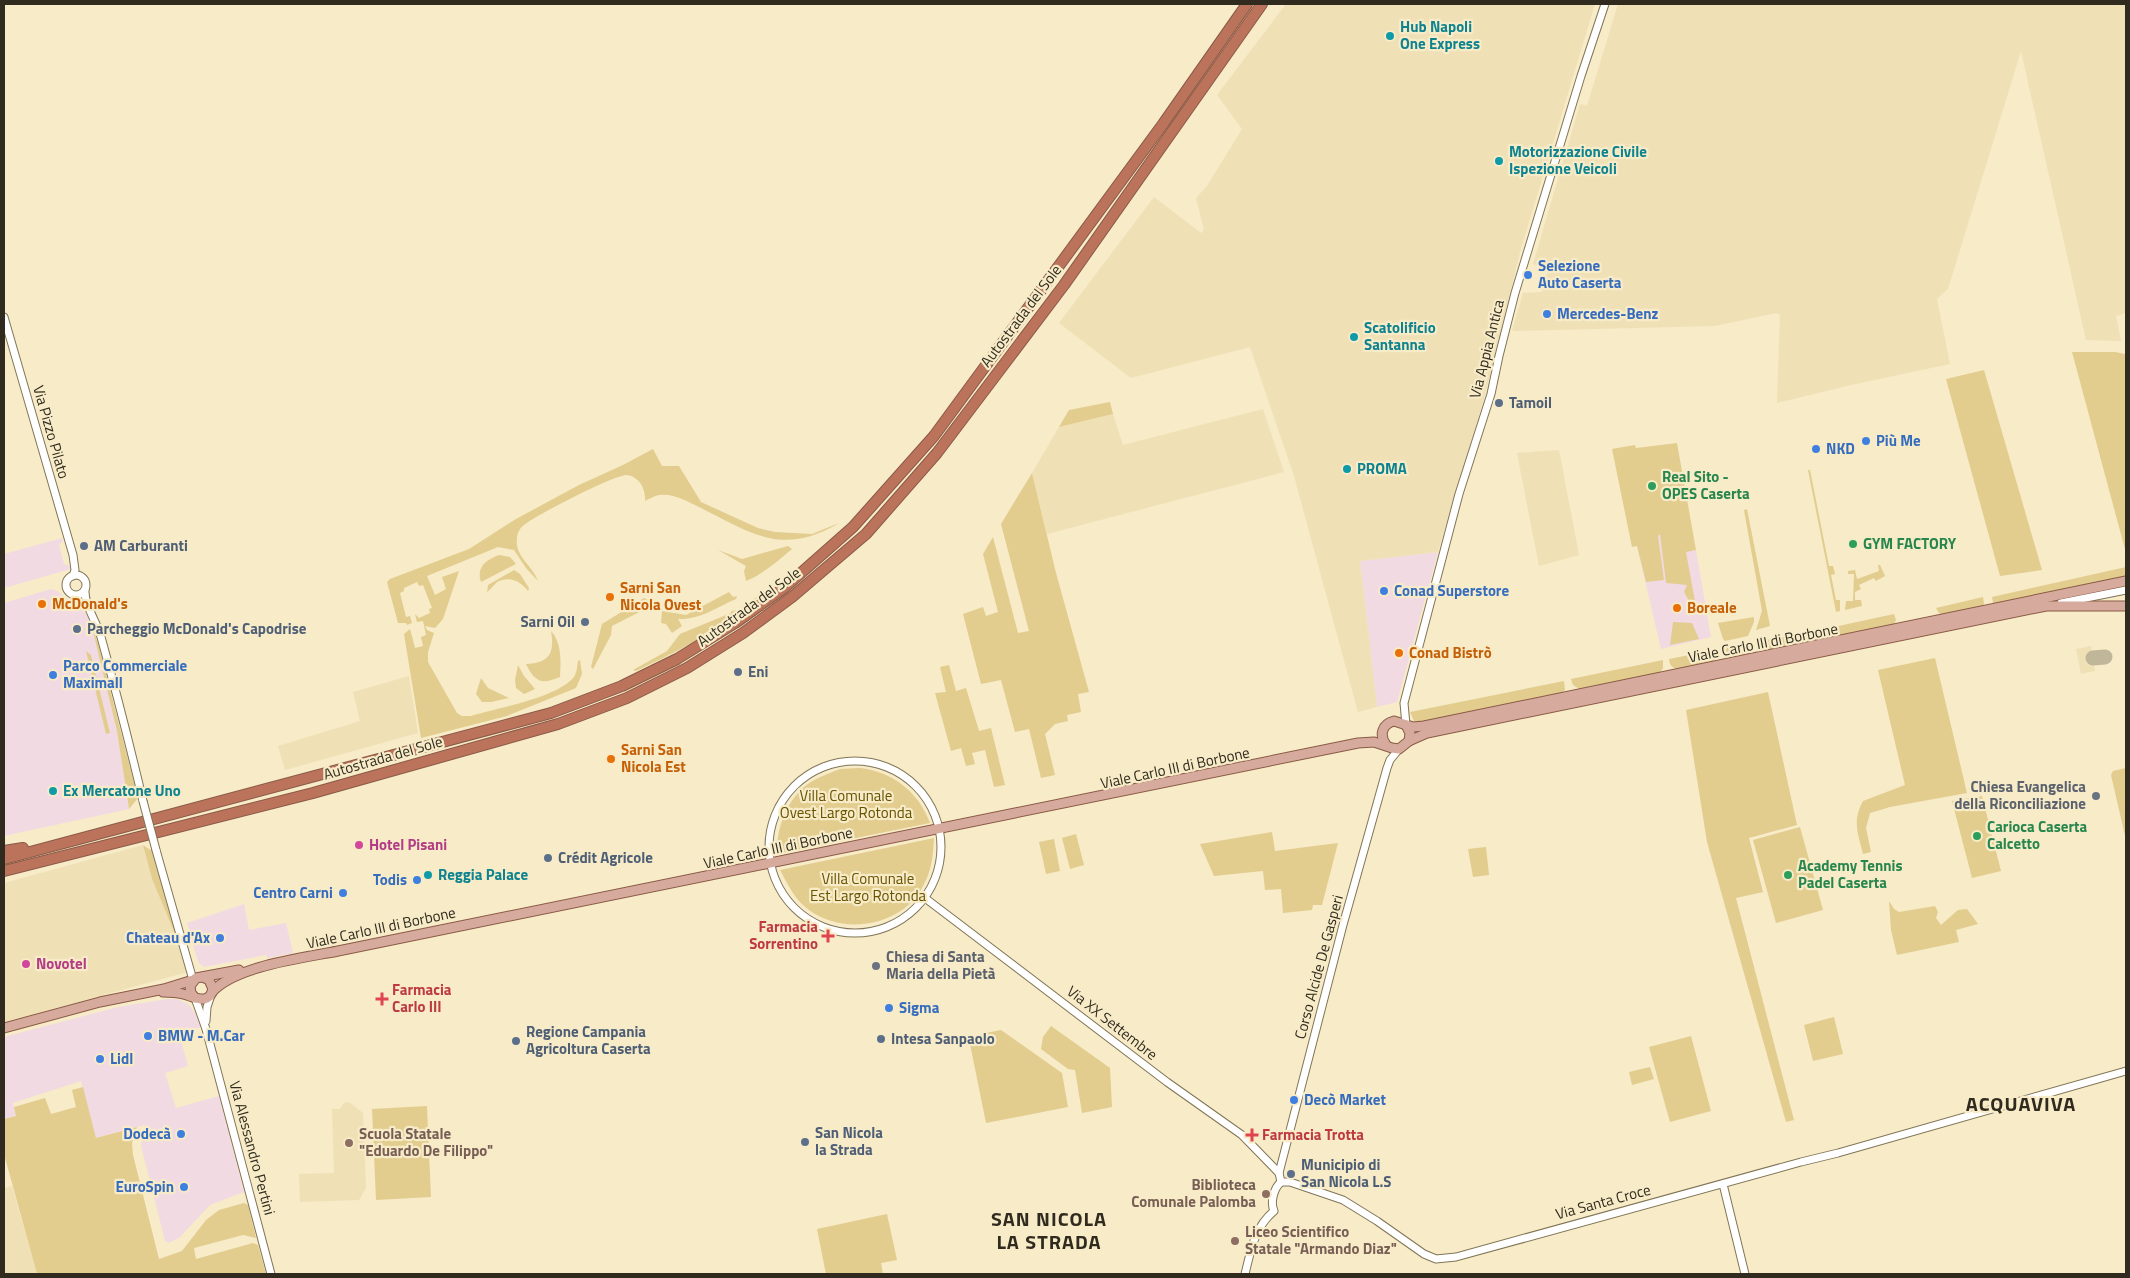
<svg xmlns="http://www.w3.org/2000/svg" width="2130" height="1278" viewBox="0 0 2130 1278" font-family="'Titillium Web',sans-serif">
	<style>
		.commercial { fill: #f2dae3 }
		.built { fill: #efe0b6 }
		.green { fill: #e2cd8f }
		.lines { fill: none; stroke-linecap: round; stroke-linejoin: round }
		.taxiway { stroke: #c0b699; stroke-width: 15 }
		.minor-casing { stroke: #807556; stroke-width: 9 }
		.major-casing { stroke: #8a5a46; stroke-width: 11 }
		.highway-casing { stroke: #8a5a46; stroke-width: 12 }
		.minor { stroke: #fff; stroke-width: 7 }
		.major { stroke: #d6ab9d; stroke-width: 9 }
		.highway { stroke: #bb735c; stroke-width: 10 }
		.minor-bridge-casing { stroke: #807556; stroke-width: 9; stroke-linecap: butt }
		.minor-bridge { stroke: #fff; stroke-width: 7 }
		.culture-dot { fill: #0f9aa8; stroke: #f7ebc8; stroke-width: 2 }
		.shop-dot { fill: #3f7fe0; stroke: #f7ebc8; stroke-width: 2 }
		.service-dot { fill: #5c6f8a; stroke: #f7ebc8; stroke-width: 2 }
		.leisure-dot { fill: #2e9e5b; stroke: #f7ebc8; stroke-width: 2 }
		.food-dot { fill: #e8710a; stroke: #f7ebc8; stroke-width: 2 }
		.worship-dot { fill: #6b7280; stroke: #f7ebc8; stroke-width: 2 }
		.hotel-dot { fill: #d1479c; stroke: #f7ebc8; stroke-width: 2 }
		.health-dot { fill: #e0444e; stroke: #f7ebc8; stroke-width: 2 }
		.education-dot { fill: #8d6e63; stroke: #f7ebc8; stroke-width: 2 }
		.labels { text-anchor: middle; stroke-width: 4.5; stroke-linejoin: round; paint-order: stroke }
		.culture-label { font-size: 15px; font-weight: bold; fill: #0d838f; stroke: #f7ebc8; text-anchor: start }
		.shop-label { font-size: 15px; font-weight: bold; fill: #366cbe; stroke: #f7ebc8; text-anchor: start }
		.street-label { font-size: 15px; fill: #302b1e; stroke: #f7ebc8 }
		.service-label { font-size: 15px; font-weight: bold; fill: #4e5e75; stroke: #f7ebc8; text-anchor: start }
		.leisure-label { font-size: 15px; font-weight: bold; fill: #27864d; stroke: #f7ebc8; text-anchor: start }
		.food-label { font-size: 15px; font-weight: bold; fill: #c56008; stroke: #f7ebc8; text-anchor: start }
		.worship-label { font-size: 15px; font-weight: bold; fill: #5b616d; stroke: #f7ebc8; text-anchor: end }
		.park-label { font-size: 15px; fill: #675200; stroke: #f7ebc8 }
		.hotel-label { font-size: 15px; font-weight: bold; fill: #b23c85; stroke: #f7ebc8; text-anchor: start }
		.health-label { font-size: 15px; font-weight: bold; fill: #be3a42; stroke: #f7ebc8; text-anchor: start }
		.education-label { font-size: 15px; font-weight: bold; fill: #785e54; stroke: #f7ebc8; text-anchor: start }
		.district-label { font-size: 20px; font-weight: bold; letter-spacing: 1px; fill: #302b1e; stroke: #f7ebc8 }
	</style>
	<rect width="100%" height="100%" fill="#f7ebc8"/>
	<!-- commercial -->
	<g class="commercial">
		<path d="M1658,522L1664,555L1696,550L1711,637L1661,649L1637,546Z"/>
		<path d="M62,538L63,541L59,545L64,564L70,566L71,569L4,588V554Z"/>
		<path d="M1438,552L1397,702L1377,707L1360,561Z"/>
		<path d="M51,589L57,591L77,605L90,619L117,731L129,809L4,836V603Z"/>
		<path d="M244,904L249,930L286,923L293,953L268,958L266,955L204,967L199,963L195,952L187,923Z"/>
		<path d="M167,999H177L188,1004L195,1013L201,1027L179,1033L188,1066L165,1073L176,1108L219,1096L244,1192L210,1205L179,1238L169,1243L165,1241L141,1146L145,1125L96,1138L81,1081L13,1103L16,1116L4,1119V1037L118,1007Z"/>
	</g>
	<!-- built -->
	<g class="built">
		<path d="M1286,4H1595L1521,249L1484,399L1438,552L1360,561L1377,707L1358,712L1294,476L1250,347L1131,378L1059,323L1154,197L1201,233L1204,230L1196,198L1207,186L1242,129L1217,95Z"/>
		<path d="M1618,4H2126V313L2116,316L2121,341L2086,340L2021,51L1948,289L1937,299L1950,364L1851,385L1777,403L1780,315L1776,313L1715,326L1512,331L1523,293L1542,292L1548,269L1533,264L1580,104L1587,106Z"/>
		<path d="M1263,409L1284,472L1047,534L1032,473L1059,427L1113,414L1123,445Z"/>
		<path d="M1559,450L1579,555L1539,566L1517,453Z"/>
		<path d="M2091,646L2095,671L2081,674L2076,649Z"/>
		<path d="M409,676L418,733L285,770L278,746L360,721L353,692Z"/>
		<path d="M143,845L152,879L178,941L188,972L4,1022V883Z"/>
		<path d="M349,1102L363,1113L366,1188L359,1200L300,1202L299,1174L334,1173L332,1109H340L344,1103Z"/>
		<path d="M4,1185L5,1188L12,1186L37,1274H4Z"/>
	</g>
	<!-- green -->
	<g class="green">
		<path d="M2072,352H2115L2125,354L2126,357V553Z"/>
		<path d="M1984,370L2042,570L2000,576L1946,379Z"/>
		<path d="M1110,402L1113,414L1059,427L1069,410Z"/>
		<path d="M1677,443L1696,550L1686,552L1697,612H1695L1684,592L1687,585L1666,583L1660,534L1658,536L1664,580L1646,582L1637,546L1632,547L1612,449L1635,445L1636,448Z"/>
		<path d="M653,449L662,466H679L701,502L758,528L775,532L812,534L839,523C782,557 751,533 699,507C687,501 673,493 659,495C654,496 649,499 645,501C646,490 640,477 627,475C616,474 534,516 524,525C520,528 517,533 517,538C514,556 533,566 538,581L526,568L514,550L498,547L427,576L435,595L446,589L442,577L459,571L443,619L435,628L425,626L427,630L434,633L428,652V662L457,713L462,716H471C497,708 557,698 574,677C577,672 577,667 578,661L580,660L582,674L576,688L507,716L421,738L404,634L410,629L415,648L423,646L421,637L426,635L423,621L417,622L415,614L419,618L430,613L429,609L432,608L423,585L419,586L417,582L404,588V591L400,593L406,617L410,616L412,623L407,625L406,623H398L387,582L390,579L469,549L516,519L579,485L623,465Z"/>
		<path d="M1808,470H1810L1829,566H1833L1835,574L1831,575L1836,600H1840V611L1836,612Z"/>
		<path d="M1032,473L1056,573L1089,692L1078,694L1081,712L1067,715L1068,721L1055,724L1045,734L1055,775L1041,778L1029,729L1015,732L1001,680L981,684L963,614L983,607L986,616L998,612L983,554L993,537L1018,633L1029,631L1001,524Z"/>
		<path d="M1747,509L1770,626L1756,630L1762,611L1744,510Z"/>
		<path d="M788,546L792,549C778,561 763,574 746,581L744,571L746,566L718,550L742,559Z"/>
		<path d="M499,555L510,557L516,564L481,582C476,567 486,560 499,555Z"/>
		<path d="M1878,565H1880L1885,576L1876,581L1874,578L1859,585L1861,589L1855,592V600H1861L1862,606L1845,610L1846,601H1853L1854,574H1848V571L1855,570L1857,579L1879,571Z"/>
		<path d="M2126,567V577L1995,604L1993,603L1992,597Z"/>
		<path d="M514,570L520,574L529,588L528,591C521,581 507,575 496,583C493,586 490,590 487,592L488,585Z"/>
		<path d="M729,592L733,597L737,596L736,599C717,607 700,620 678,619L682,626L672,633L666,624L661,623L662,611L686,615Z"/>
		<path d="M760,595C724,628 679,651 636,671L633,670L667,651L680,634L731,613V611L738,610Z"/>
		<path d="M1983,597L1984,604L1981,607L1944,615L1939,613L1936,608Z"/>
		<path d="M644,598L655,604L612,626L611,635L593,669L591,667L602,624Z"/>
		<path d="M1894,614L1896,620L1893,626L1808,643L1798,639L1797,635Z"/>
		<path d="M1754,617V622L1748,636L1725,641L1723,639L1718,623Z"/>
		<path d="M90,619L99,647L138,798L129,809L117,731Z"/>
		<path d="M1673,622L1692,623L1699,639L1670,645Z"/>
		<path d="M551,631C562,643 561,662 560,677C541,685 535,682 526,664C549,663 555,654 551,631Z"/>
		<path d="M1789,636L1790,642L1784,648L1767,652L1759,646L1760,641Z"/>
		<path d="M1750,643L1751,650L1747,655L1734,658L1726,651L1727,647Z"/>
		<path d="M86,651L91,655L110,733L106,734Z"/>
		<path d="M1710,651L1714,657L1713,662C1701,665 1670,679 1669,659Z"/>
		<path d="M1935,658L1967,793L1890,807L1870,813L1866,828L1871,852L1863,854C1858,833 1852,821 1863,801L1905,785L1878,670Z"/>
		<path d="M1663,660V668L1659,674L1581,690L1573,685L1571,679Z"/>
		<path d="M518,665L524,676L535,689L524,694L516,688L515,680Z"/>
		<path d="M949,665L956,691L966,688L979,731L991,728L1005,785L994,787L985,750L972,753L975,764L966,766L961,748L951,751L935,693L946,692L940,667Z"/>
		<path d="M481,678L488,688L509,698L491,702H482L476,694Z"/>
		<path d="M1564,681L1565,690L1559,694L1421,723L1414,721L1410,712Z"/>
		<path d="M1768,692L1797,825L1749,838L1763,892L1736,898L1794,1120L1786,1122L1707,842L1686,710Z"/>
		<path d="M2126,768V840L2111,775L2113,771Z"/>
		<path d="M840,769C849,769 859,767 867,769C897,775 920,795 930,823L777,854C776,825 790,791 818,778C825,775 832,772 840,769Z"/>
		<path d="M1982,796L2001,871L1972,878L1952,801Z"/>
		<path d="M1800,827L1823,910L1776,923L1753,840Z"/>
		<path d="M1272,832L1275,851L1338,843L1322,905H1313L1312,910L1283,913L1281,889L1265,890L1263,871L1214,876L1200,844Z"/>
		<path d="M1076,834L1084,865L1070,869L1062,838Z"/>
		<path d="M934,838C933,855 932,870 923,886C903,926 844,936 809,910C795,900 788,885 780,870Z"/>
		<path d="M1054,839L1060,871L1046,874L1039,842Z"/>
		<path d="M143,845L152,851L178,941L152,879Z"/>
		<path d="M1486,847L1489,875L1473,877L1468,849Z"/>
		<path d="M1889,901L1894,909L1899,912L1935,906L1938,912L1936,918L1941,925L1958,910L1967,909L1978,924L1956,930L1959,942L1897,955L1891,930Z"/>
		<path d="M1834,1017L1843,1054L1813,1061L1804,1025Z"/>
		<path d="M1051,1026L1110,1068L1112,1107L1082,1113L1075,1070L1068,1069L1041,1049L1043,1037Z"/>
		<path d="M1001,1030L1062,1073L1068,1107L986,1123L969,1039L971,1036Z"/>
		<path d="M1691,1036L1711,1111L1670,1122L1649,1047Z"/>
		<path d="M1650,1067L1654,1079L1632,1085L1629,1072Z"/>
		<path d="M83,1087L96,1138L137,1127L132,1143L133,1155L159,1259L182,1251L206,1220L219,1210L244,1203L248,1205L256,1238L243,1235L194,1248L196,1259L253,1243L258,1245L266,1274H37L4,1154V1119L16,1116L14,1107L45,1098L51,1114L76,1107L72,1090Z"/>
		<path d="M427,1106L431,1197L376,1200L372,1109Z"/>
		<path d="M887,1214L897,1260L881,1263L883,1274H826L817,1229Z"/>
	</g>
	<g class="lines">
		<!-- taxiway -->
		<path class="taxiway" d="M2093,658L2105,657"/>
		<defs>
			<g id="minor">
				<path d="M4,317L73,555L75,570L73,576"/>
				<circle cx="76" cy="585" r="10"/>
				<path d="M85,590C84,605 97,622 101,637C116,691 130,746 143,801"/>
				<path d="M2061,603L2126,590"/>
				<path d="M1406,725L1404,703L1459,494L1491,394L1499,356L1515,293L1581,76L1605,4"/>
				<circle cx="855" cy="847" r="86"/>
				<path d="M156,850L193,980"/>
				<path d="M925,898L1167,1082L1242,1135L1279,1173"/>
				<path d="M195,998L206,1029L271,1274"/>
				<path d="M206,1021L207,1007L211,995"/>
				<path d="M1281,1182H1290L1343,1200L1377,1221L1424,1254L1436,1259L1456,1257L1801,1162L1838,1153L2126,1071"/>
				<path d="M1281,1182L1279,1173L1343,925L1387,768L1390,760L1399,749"/>
				<path d="M1723,1184L1745,1274"/>
				<path d="M1245,1274C1251,1250 1254,1228 1274,1211C1270,1202 1274,1188 1281,1182"/>
			</g>
			<g id="major">
				<path d="M1409,741L1427,733L2046,606H2126"/>
				<path d="M1386,745C1379,735 1382,724 1394,721L1413,727L1424,726L2126,581"/>
				<path d="M163,992C169,992 176,992 183,994C195,997 209,1006 213,989L209,980L203,977"/>
				<path d="M212,992C235,966 303,958 338,951L1358,743L1374,742L1392,748L1399,749L1409,741L1410,733L1406,725"/>
				<path d="M195,998L191,993L190,986L196,978L239,970"/>
				<path d="M4,1028L100,1002L164,989L193,980"/>
			</g>
			<g id="highway">
				<path d="M4,851L23,848"/>
				<path d="M4,859L551,713L622,686L677,659L735,623L784,588L853,527L934,436L1163,124L1247,4"/>
				<path d="M4,871L313,793L558,724L627,698L687,668L743,633L792,597L866,534L937,453L1064,285L1262,4"/>
			</g>
		</defs>
		<!-- minor casing -->
		<use href="#minor" class="minor-casing"/>
		<!-- major casing -->
		<use href="#major" class="major-casing"/>
		<!-- highway casing -->
		<use href="#highway" class="highway-casing"/>
		<!-- minor -->
		<use href="#minor" class="minor"/>
		<!-- major -->
		<use href="#major" class="major"/>
		<!-- highway -->
		<use href="#highway" class="highway"/>
		<defs>
			<path id="minor-bridge" d="M143,801L156,850"/>
		</defs>
		<!-- minor-bridge casing -->
		<use href="#minor-bridge" class="minor-bridge-casing"/>
		<!-- minor-bridge -->
		<use href="#minor-bridge" class="minor-bridge"/>
	</g>
	<!-- markers -->
	<g class="culture-dot">
		<circle cx="1390" cy="36" r="5"/>
		<circle cx="1499" cy="161" r="5"/>
		<circle cx="1354" cy="337" r="5"/>
		<circle cx="1347" cy="469" r="5"/>
		<circle cx="53" cy="791" r="5"/>
		<circle cx="428" cy="875" r="5"/>
	</g>
	<g class="shop-dot">
		<circle cx="1528" cy="275" r="5"/>
		<circle cx="1547" cy="314" r="5"/>
		<circle cx="1866" cy="441" r="5"/>
		<circle cx="1816" cy="449" r="5"/>
		<circle cx="1384" cy="591" r="5"/>
		<circle cx="53" cy="675" r="5"/>
		<circle cx="417" cy="880" r="5"/>
		<circle cx="343" cy="893" r="5"/>
		<circle cx="220" cy="938" r="5"/>
		<circle cx="889" cy="1008" r="5"/>
		<circle cx="148" cy="1036" r="5"/>
		<circle cx="100" cy="1059" r="5"/>
		<circle cx="1294" cy="1100" r="5"/>
		<circle cx="181" cy="1134" r="5"/>
		<circle cx="184" cy="1187" r="5"/>
	</g>
	<g class="service-dot">
		<circle cx="1499" cy="403" r="5"/>
		<circle cx="84" cy="546" r="5"/>
		<circle cx="585" cy="622" r="5"/>
		<circle cx="77" cy="629" r="5"/>
		<circle cx="738" cy="672" r="5"/>
		<circle cx="548" cy="858" r="5"/>
		<circle cx="881" cy="1039" r="5"/>
		<circle cx="516" cy="1041" r="5"/>
		<circle cx="805" cy="1142" r="5"/>
		<circle cx="1291" cy="1174" r="5"/>
	</g>
	<g class="leisure-dot">
		<circle cx="1652" cy="486" r="5"/>
		<circle cx="1853" cy="544" r="5"/>
		<circle cx="1977" cy="836" r="5"/>
		<circle cx="1788" cy="875" r="5"/>
	</g>
	<g class="food-dot">
		<circle cx="610" cy="597" r="5"/>
		<circle cx="42" cy="604" r="5"/>
		<circle cx="1677" cy="608" r="5"/>
		<circle cx="1399" cy="653" r="5"/>
		<circle cx="611" cy="759" r="5"/>
	</g>
	<g class="worship-dot">
		<circle cx="2096" cy="796" r="5"/>
		<circle cx="876" cy="966" r="5"/>
	</g>
	<g class="hotel-dot">
		<circle cx="359" cy="845" r="5"/>
		<circle cx="26" cy="964" r="5"/>
	</g>
	<g class="health-dot">
		<path d="M825.5 928.5h5v5h5v5h-5v5h-5v-5h-5v-5h5z"/>
		<path d="M379.5 991.5h5v5h5v5h-5v5h-5v-5h-5v-5h5z"/>
		<path d="M1249.5 1127.5h5v5h5v5h-5v5h-5v-5h-5v-5h5z"/>
	</g>
	<g class="education-dot">
		<circle cx="349" cy="1143" r="5"/>
		<circle cx="1266" cy="1194" r="5"/>
		<circle cx="1235" cy="1241" r="5"/>
	</g>
	<g class="labels">
		<!-- culture labels -->
		<g class="culture-label">
			<text x="1400" y="32">Hub Napoli<tspan x="1400" dy="17">One Express</tspan></text>
			<text x="1509" y="157">Motorizzazione Civile<tspan x="1509" dy="17">Ispezione Veicoli</tspan></text>
			<text x="1364" y="333">Scatolificio<tspan x="1364" dy="17">Santanna</tspan></text>
			<text x="1357" y="474">PROMA</text>
			<text x="63" y="796">Ex Mercatone Uno</text>
			<text x="438" y="880">Reggia Palace</text>
		</g>
		<!-- shop labels -->
		<g class="shop-label">
			<text x="1538" y="271">Selezione<tspan x="1538" dy="17">Auto Caserta</tspan></text>
			<text x="1557" y="319">Mercedes-Benz</text>
			<text x="1876" y="446">Più Me</text>
			<text x="1826" y="454">NKD</text>
			<text x="1394" y="596">Conad Superstore</text>
			<text x="63" y="671">Parco Commerciale<tspan x="63" dy="17">Maximall</tspan></text>
			<text x="407" y="885" text-anchor="end">Todis</text>
			<text x="333" y="898" text-anchor="end">Centro Carni</text>
			<text x="210" y="943" text-anchor="end">Chateau d'Ax</text>
			<text x="899" y="1013">Sigma</text>
			<text x="158" y="1041">BMW - M.Car</text>
			<text x="110" y="1064">Lidl</text>
			<text x="1304" y="1105">Decò Market</text>
			<text x="171" y="1139" text-anchor="end">Dodecà</text>
			<text x="174" y="1192" text-anchor="end">EuroSpin</text>
		</g>
		<!-- street labels -->
		<g class="street-label">
			<text transform="translate(1021 316) rotate(-53)" y="5">Autostrada del Sole</text>
			<text transform="translate(1487 349) rotate(-76)" y="5">Via Appia Antica</text>
			<text transform="translate(51 432) rotate(74)" y="5">Via Pizzo Pilato</text>
			<text transform="translate(749 607) rotate(-36)" y="5">Autostrada del Sole</text>
			<text transform="translate(1763 643) rotate(-11)" y="5">Viale Carlo III di Borbone</text>
			<text transform="translate(383 758) rotate(-16)" y="5">Autostrada del Sole</text>
			<text transform="translate(1175 768) rotate(-12)" y="5">Viale Carlo III di Borbone</text>
			<text transform="translate(778 848) rotate(-12)" y="5">Viale Carlo III di Borbone</text>
			<text transform="translate(381 928) rotate(-12)" y="5">Viale Carlo III di Borbone</text>
			<text transform="translate(1319 967) rotate(-75)" y="5">Corso Alcide De Gasperi</text>
			<text transform="translate(1112 1023) rotate(38)" y="5">Via XX Settembre</text>
			<text transform="translate(252 1148) rotate(75)" y="5">Via Alessandro Pertini</text>
			<text transform="translate(1603 1202) rotate(-15)" y="5">Via Santa Croce</text>
		</g>
		<!-- service labels -->
		<g class="service-label">
			<text x="1509" y="408">Tamoil</text>
			<text x="94" y="551">AM Carburanti</text>
			<text x="575" y="627" text-anchor="end">Sarni Oil</text>
			<text x="87" y="634">Parcheggio McDonald's Capodrise</text>
			<text x="748" y="677">Eni</text>
			<text x="558" y="863">Crédit Agricole</text>
			<text x="526" y="1037">Regione Campania<tspan x="526" dy="17">Agricoltura Caserta</tspan></text>
			<text x="891" y="1044">Intesa Sanpaolo</text>
			<text x="815" y="1138">San Nicola<tspan x="815" dy="17">la Strada</tspan></text>
			<text x="1301" y="1170">Municipio di<tspan x="1301" dy="17">San Nicola L.S</tspan></text>
		</g>
		<!-- leisure labels -->
		<g class="leisure-label">
			<text x="1662" y="482">Real Sito -<tspan x="1662" dy="17">OPES Caserta</tspan></text>
			<text x="1863" y="549">GYM FACTORY</text>
			<text x="1987" y="832">Carioca Caserta<tspan x="1987" dy="17">Calcetto</tspan></text>
			<text x="1798" y="871">Academy Tennis<tspan x="1798" dy="17">Padel Caserta</tspan></text>
		</g>
		<!-- food labels -->
		<g class="food-label">
			<text x="620" y="593">Sarni San<tspan x="620" dy="17">Nicola Ovest</tspan></text>
			<text x="52" y="609">McDonald's</text>
			<text x="1687" y="613">Boreale</text>
			<text x="1409" y="658">Conad Bistrò</text>
			<text x="621" y="755">Sarni San<tspan x="621" dy="17">Nicola Est</tspan></text>
		</g>
		<!-- worship labels -->
		<g class="worship-label">
			<text x="2086" y="792">Chiesa Evangelica<tspan x="2086" dy="17">della Riconciliazione</tspan></text>
			<text x="886" y="962" text-anchor="start">Chiesa di Santa<tspan x="886" dy="17">Maria della Pietà</tspan></text>
		</g>
		<!-- park labels -->
		<g class="park-label">
			<text x="846" y="801">Villa Comunale<tspan x="846" dy="17">Ovest Largo Rotonda</tspan></text>
			<text x="868" y="884">Villa Comunale<tspan x="868" dy="17">Est Largo Rotonda</tspan></text>
		</g>
		<!-- hotel labels -->
		<g class="hotel-label">
			<text x="369" y="850">Hotel Pisani</text>
			<text x="36" y="969">Novotel</text>
		</g>
		<!-- health labels -->
		<g class="health-label">
			<text x="818" y="932" text-anchor="end">Farmacia<tspan x="818" dy="17">Sorrentino</tspan></text>
			<text x="392" y="995">Farmacia<tspan x="392" dy="17">Carlo III</tspan></text>
			<text x="1262" y="1140">Farmacia Trotta</text>
		</g>
		<!-- education labels -->
		<g class="education-label">
			<text x="359" y="1139">Scuola Statale<tspan x="359" dy="17">"Eduardo De Filippo"</tspan></text>
			<text x="1256" y="1190" text-anchor="end">Biblioteca<tspan x="1256" dy="17">Comunale Palomba</tspan></text>
			<text x="1245" y="1237">Liceo Scientifico<tspan x="1245" dy="17">Statale "Armando Diaz"</tspan></text>
		</g>
		<!-- district labels -->
		<g class="district-label">
			<text x="2021" y="1111">ACQUAVIVA</text>
			<text x="1049" y="1226">SAN NICOLA<tspan x="1049" dy="23">LA STRADA</tspan></text>
		</g>
	</g>
	<!-- border -->
	<rect width="2130" height="1278" fill="none" stroke="#302b1e" stroke-width="10"/>
</svg>
